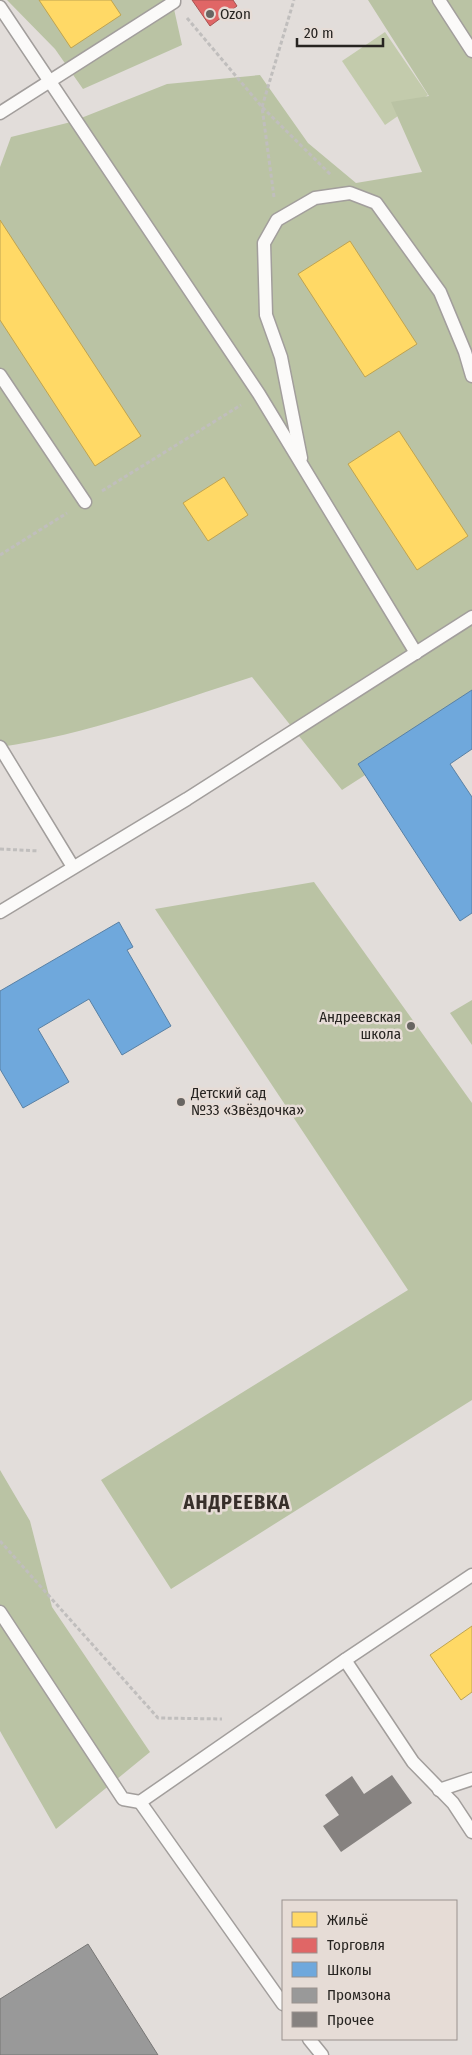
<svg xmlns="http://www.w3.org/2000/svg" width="472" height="2055" viewBox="0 0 472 2055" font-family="'Fira Sans Condensed',sans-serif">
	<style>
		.green { fill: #c3cbac }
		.forest { fill: #bac3a4 }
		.homes { fill: #ffd966; stroke: #bea351 }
		.shops { fill: #e06666; stroke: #a85251 }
		.schools { fill: #6fa8dc; stroke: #5980a4 }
		.industry { fill: #999; stroke: #777675 }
		.building { fill: #868280 }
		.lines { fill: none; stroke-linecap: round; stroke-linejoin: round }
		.service-casing { stroke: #a29e9c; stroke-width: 15 }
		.path { stroke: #c0bebd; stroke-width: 3; stroke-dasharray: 4 2.5; stroke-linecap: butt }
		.service { stroke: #fbfaf9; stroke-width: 12 }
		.poi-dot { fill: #686562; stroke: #e6dcd6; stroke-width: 2 }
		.labels { text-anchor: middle; stroke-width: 5; stroke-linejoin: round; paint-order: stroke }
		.poi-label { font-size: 15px; fill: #272421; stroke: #e6dcd6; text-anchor: start }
		.district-label { font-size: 20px; font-weight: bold; letter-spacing: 1px; fill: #372f2a; stroke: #e6dcd6 }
	</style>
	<rect width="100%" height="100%" fill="#e2ddda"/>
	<!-- green -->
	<path class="green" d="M385,32L428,95L385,125L342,61Z"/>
	<!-- forest -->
	<g class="forest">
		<path d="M7,0H172L182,45L83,89L55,49Z"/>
		<path d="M368,0H472V706L342,790L252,677C170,703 86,735 0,747V167L11,137L71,122L167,84L260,75L308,143L356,183L422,172L391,102L429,96Z"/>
		<path d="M314,882L472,1103V1400L171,1589L101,1480L408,1290L155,909Z"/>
		<path d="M472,1000V1045L450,1013Z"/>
		<path d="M0,1470L30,1521L52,1607L150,1752L56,1829L0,1731Z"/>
	</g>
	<!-- homes -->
	<g class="homes">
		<path d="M39,0H111L121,15L71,48Z"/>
		<path d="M0,220L141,436L95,466L0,320Z"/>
		<path d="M350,241L417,344L365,377L298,274Z"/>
		<path d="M399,431L468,536L417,570L348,464Z"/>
		<path d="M224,477L248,515L208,541L183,503Z"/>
		<path d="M472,1626V1692L461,1700L430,1655Z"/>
	</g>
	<!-- shops -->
	<path class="shops" d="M192,0H233L237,6L210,26Z"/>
	<!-- schools -->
	<g class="schools">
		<path d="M472,690V749L450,764L472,797V913L460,921L358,764Z"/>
		<path d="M119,922L133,947L127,950L171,1026L122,1055L89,999L38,1029L69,1082L23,1108L0,1069V991Z"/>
	</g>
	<!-- industry -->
	<path class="industry" d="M88,1944L158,2055H0V1999Z"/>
	<!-- building -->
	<path class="building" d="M392,1775L412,1803L341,1852L323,1826L339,1815L325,1795L352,1776L364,1794Z"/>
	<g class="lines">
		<defs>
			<g id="service">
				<path d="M439,0L472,51"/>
				<path d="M0,7L259,394L416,653"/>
				<path d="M0,113L174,2V0"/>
				<path d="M0,375L85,502"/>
				<path d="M301,458L281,357L266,315L264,243L277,220L315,198L350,193L376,203L440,292L465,352L472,376"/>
				<path d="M0,747L73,867"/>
				<path d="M0,912L187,799L472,617"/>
				<path d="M0,1612L123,1799L140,1802L345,1660L472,1575"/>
				<path d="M345,1660L413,1762L453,1803L472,1832"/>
				<path d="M439,1790L472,1779"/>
				<path d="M140,1802L283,2004"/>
				<path d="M309,2039L322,2055"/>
			</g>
		</defs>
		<!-- service casing -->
		<use href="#service" class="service-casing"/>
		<!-- path -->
		<g class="path">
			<path d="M187,18L262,107L331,175"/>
			<path d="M274,197L262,107L294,0"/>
			<path d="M102,491L241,405"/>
			<path d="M0,555L67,513"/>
			<path d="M0,849L39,851"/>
			<path d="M0,1541L158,1718L222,1719"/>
		</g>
		<!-- service -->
		<use href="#service" class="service"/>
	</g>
	<!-- markers -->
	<g class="poi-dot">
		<circle cx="210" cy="14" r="5"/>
		<circle cx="411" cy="1026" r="5"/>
		<circle cx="181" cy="1102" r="5"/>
	</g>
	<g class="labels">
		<!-- poi labels -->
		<g class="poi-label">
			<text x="220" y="19">Ozon</text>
			<text x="401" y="1022" text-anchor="end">Андреевская<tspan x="401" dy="17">школа</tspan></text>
			<text x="191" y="1098">Детский сад<tspan x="191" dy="17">№33 «Звёздочка»</tspan></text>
		</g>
		<!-- district labels -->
		<g class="district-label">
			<text x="237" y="1509">АНДРЕЕВКА</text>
		</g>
	</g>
	<!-- legend -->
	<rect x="282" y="1900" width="175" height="140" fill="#e6dcd6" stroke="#9a928e"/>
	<rect x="292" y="1912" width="25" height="15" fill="#ffd966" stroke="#9a928e"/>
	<text x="327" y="1925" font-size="15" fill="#272421">Жильё</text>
	<rect x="292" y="1938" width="25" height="15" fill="#e06666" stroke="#9a928e"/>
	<text x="327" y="1950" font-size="15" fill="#272421">Торговля</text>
	<rect x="292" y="1962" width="25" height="15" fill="#6fa8dc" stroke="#9a928e"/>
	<text x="327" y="1975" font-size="15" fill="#272421">Школы</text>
	<rect x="292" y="1988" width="25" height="15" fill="#999999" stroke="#9a928e"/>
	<text x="327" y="2000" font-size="15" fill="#272421">Промзона</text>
	<rect x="292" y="2012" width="25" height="15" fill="#868280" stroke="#9a928e"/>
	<text x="327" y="2025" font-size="15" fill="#272421">Прочее</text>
	<!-- scale -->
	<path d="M297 38v8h86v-8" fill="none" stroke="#272421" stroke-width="2.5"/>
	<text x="304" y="38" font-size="15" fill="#272421" stroke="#e6dcd6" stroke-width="4" paint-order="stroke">20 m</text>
</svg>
